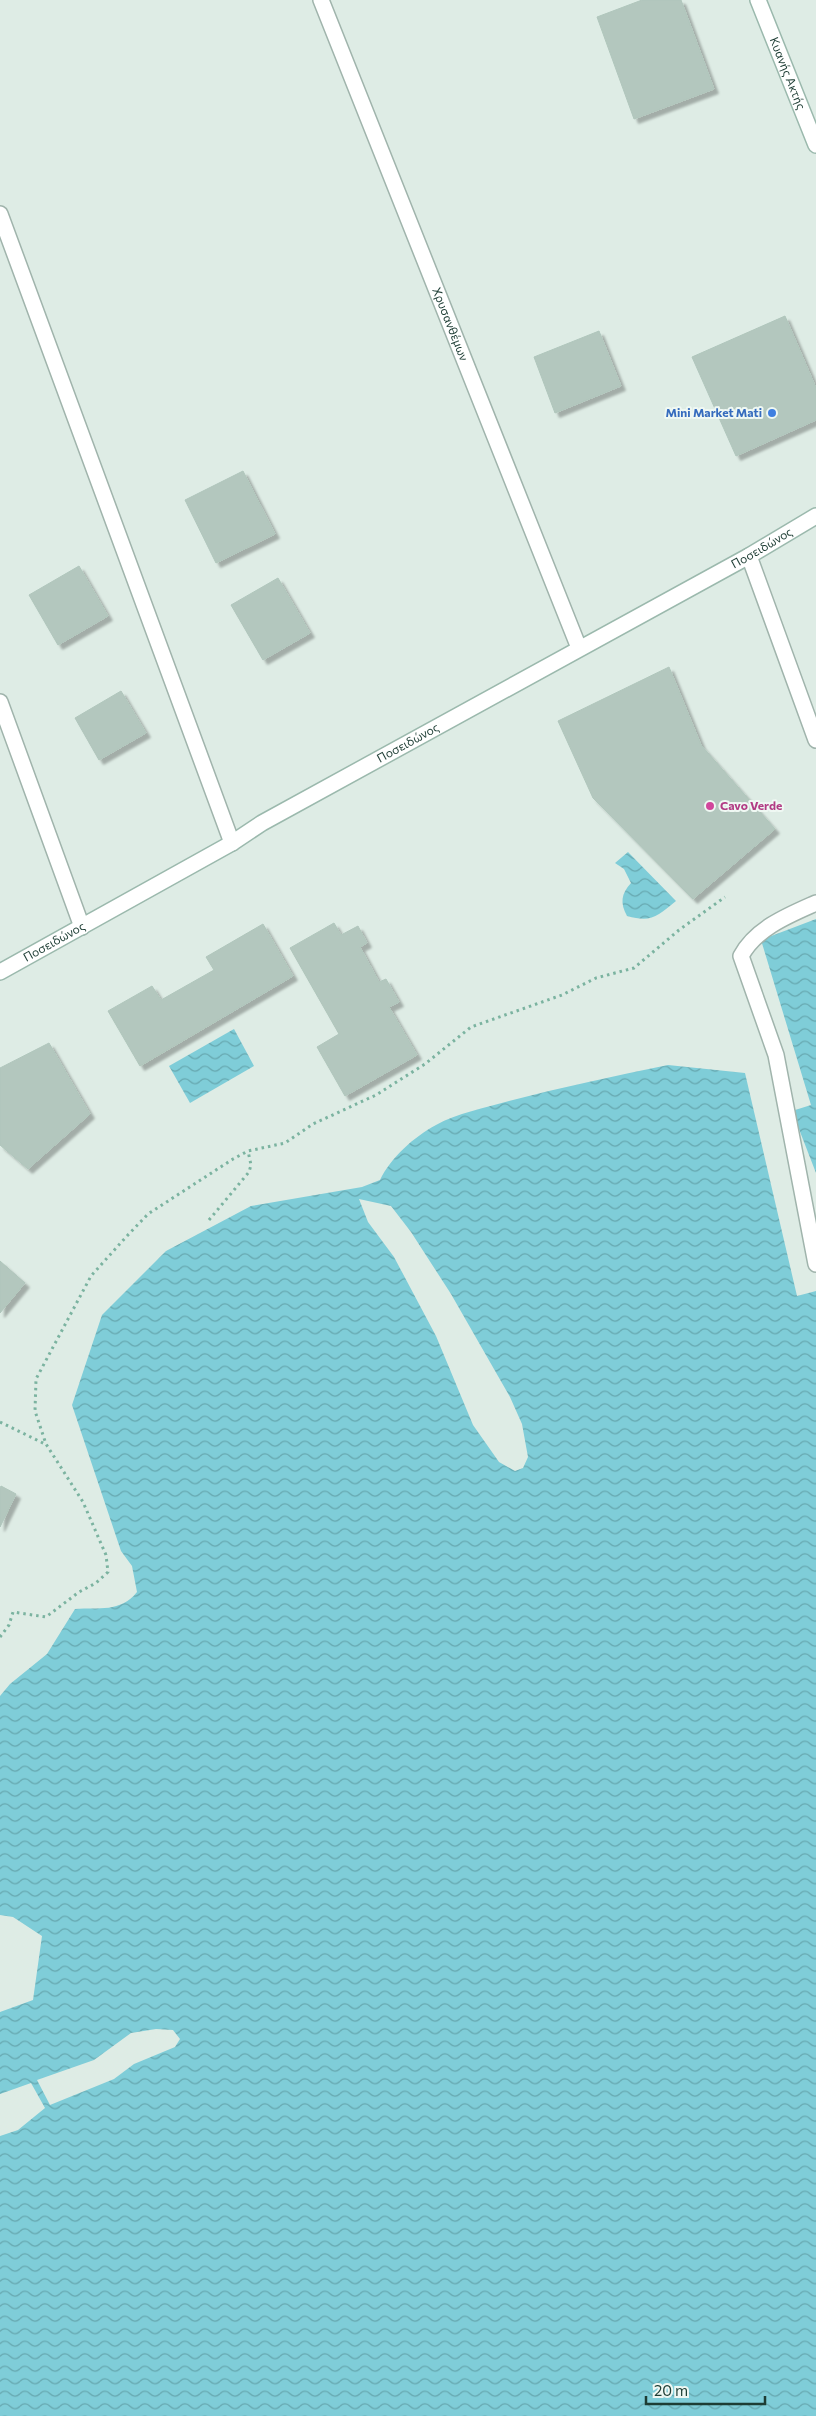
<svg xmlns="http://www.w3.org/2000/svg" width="816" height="2416" viewBox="0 0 816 2416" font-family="Commissioner,sans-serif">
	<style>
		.water { fill: url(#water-waves) }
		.pier { fill: #deece5 }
		.building { fill: #b3c7be; stroke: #b0c6bc; filter: url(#shadow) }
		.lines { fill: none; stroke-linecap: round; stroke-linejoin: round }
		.lane-casing { stroke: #a0b4ac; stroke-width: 18 }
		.street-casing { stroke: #a0b4ac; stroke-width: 18 }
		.secondary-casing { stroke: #9bb9ad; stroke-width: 18 }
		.path { stroke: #7bb3a0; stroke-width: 3; stroke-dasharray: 2.5 4; stroke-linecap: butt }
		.lane { stroke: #fff; stroke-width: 15 }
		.street { stroke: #fff; stroke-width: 15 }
		.secondary { stroke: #fff; stroke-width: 15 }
		.shop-dot { fill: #3f7fe0; stroke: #eff8f3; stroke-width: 2 }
		.hotel-dot { fill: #d1479c; stroke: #eff8f3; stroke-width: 2 }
		.labels { text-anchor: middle; stroke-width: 4; stroke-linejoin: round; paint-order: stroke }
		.street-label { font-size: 12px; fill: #1d3d34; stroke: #eff8f3 }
		.shop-label { font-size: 12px; font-weight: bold; fill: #366cbe; stroke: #eff8f3; text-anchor: end }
		.hotel-label { font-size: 12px; font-weight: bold; fill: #b23c85; stroke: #eff8f3; text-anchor: start }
	</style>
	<defs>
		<pattern id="water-waves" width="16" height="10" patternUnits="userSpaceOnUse" patternTransform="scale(1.25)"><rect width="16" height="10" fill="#7fcdd8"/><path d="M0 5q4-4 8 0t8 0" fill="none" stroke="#67a8b0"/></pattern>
		<filter id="shadow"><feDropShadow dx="4.5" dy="4.5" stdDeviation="1" flood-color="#0004"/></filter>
	</defs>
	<rect width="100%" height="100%" fill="#deece5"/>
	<!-- water -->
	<g class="water">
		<path d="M628,852L676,901C657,916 652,923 627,916C620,903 621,894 631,883L624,869L615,863Z"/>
		<path d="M816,919V1173L792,1111L811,1105L761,940Z"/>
		<path d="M234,1029L254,1066L190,1103L169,1066Z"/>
		<path d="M668,1065L745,1073L797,1296L816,1291V2416H0V2136L18,2130L45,2108L31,2083L0,2094V2012L33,2000L42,1936L13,1917L0,1915V1696L10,1684L47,1654L75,1609C99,1607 120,1613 137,1592L132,1566L121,1551L72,1405L102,1315L166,1251L251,1206L362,1187L380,1180C391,1157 414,1137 436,1125C457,1113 485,1108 509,1101C562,1087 615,1076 668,1065Z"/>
	</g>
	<!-- pier -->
	<g class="pier">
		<path d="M359,1199L391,1206L411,1232L451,1294L510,1397L522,1424L528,1457L523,1468L515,1471L499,1462L473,1425L436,1336L394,1257L368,1222Z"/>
		<path d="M156,2029L173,2030L180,2039L175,2047L134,2064L114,2079L50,2105L37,2080L94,2060L131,2033Z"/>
	</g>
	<!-- building -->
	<g class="building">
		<path d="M642,0H681L714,89L634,119L597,17Z"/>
		<path d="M785,316L816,388V420L736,456L692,357Z"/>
		<path d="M599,331L621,386L555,413L534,357Z"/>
		<path d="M243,471L275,534L216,563L185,500Z"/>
		<path d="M79,566L108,616L58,645L29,595Z"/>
		<path d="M278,578L310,633L263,660L231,605Z"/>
		<path d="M669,667L701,745L775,829L693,899L593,798L558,721Z"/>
		<path d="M121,691L146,733L99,760L75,718Z"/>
		<path d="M334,923L341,935L358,926L367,943L360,947L379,982L386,979L399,1002L389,1007L417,1055L345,1096L317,1047L339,1034L290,948Z"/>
		<path d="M263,924L293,976L140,1066L108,1011L152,986L161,1000L214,970L206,957Z"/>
		<path d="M49,1043L90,1114L28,1169L0,1145V1068Z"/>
		<path d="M0,1261L25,1283L0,1313Z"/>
		<path d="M1,1486L16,1494L0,1527V1488Z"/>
	</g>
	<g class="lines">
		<defs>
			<path id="lane" d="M816,903C789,915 756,928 741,956L776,1055L816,1264"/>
			<g id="street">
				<path id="s1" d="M321,0L579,648"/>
				<path d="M0,214L232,843"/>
				<path d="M749,556L816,740"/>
				<path d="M0,702L82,927"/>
			</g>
			<g id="secondary">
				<path id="s2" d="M758,0L816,145"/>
				<path id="s3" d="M0,972L232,843L262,823L749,556L816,516"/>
			</g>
		</defs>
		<!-- lane casing -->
		<use href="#lane" class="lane-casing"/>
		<!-- street casing -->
		<use href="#street" class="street-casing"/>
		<!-- secondary casing -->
		<use href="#secondary" class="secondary-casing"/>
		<!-- path -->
		<g class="path">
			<path d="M209,1220L249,1172L251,1165L248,1151"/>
			<path d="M0,1422L45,1444"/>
			<path d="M0,1637L9,1625L13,1612L46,1617L79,1592L96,1583L108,1572L106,1555L83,1502L46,1444L35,1411L36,1379L91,1276L126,1237L148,1214L233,1159L248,1151L285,1143L313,1124L376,1095L425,1064L471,1027L562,995L596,978L634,968L679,930L725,897"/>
		</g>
		<!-- lane -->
		<use href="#lane" class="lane"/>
		<!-- street -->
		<use href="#street" class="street"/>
		<!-- secondary -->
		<use href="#secondary" class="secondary"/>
	</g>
	<!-- markers -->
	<circle class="shop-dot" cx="772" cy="413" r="5"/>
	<circle class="hotel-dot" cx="710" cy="806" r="5"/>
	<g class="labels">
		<!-- street labels -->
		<g class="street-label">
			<text dy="4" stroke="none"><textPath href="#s2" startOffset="79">Κυανής Ακτής</textPath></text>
			<text dy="4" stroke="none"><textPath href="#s1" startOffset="349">Χρυσανθέμων</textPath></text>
			<text dy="4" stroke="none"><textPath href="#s3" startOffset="872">Ποσειδώνος</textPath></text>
			<text dy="4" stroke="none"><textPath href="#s3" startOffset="468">Ποσειδώνος</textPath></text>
			<text dy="4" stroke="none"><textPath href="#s3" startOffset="62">Ποσειδώνος</textPath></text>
		</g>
		<!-- shop labels -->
		<g class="shop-label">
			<text x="762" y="417">Mini Market Mati</text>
		</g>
		<!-- hotel labels -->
		<g class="hotel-label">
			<text x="720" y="810">Cavo Verde</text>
		</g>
	</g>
	<!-- scale -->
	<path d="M646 2396v8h119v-8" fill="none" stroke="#1d3d34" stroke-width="2.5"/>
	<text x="654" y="2396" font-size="15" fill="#1d3d34" stroke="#eff8f3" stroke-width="4" paint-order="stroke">20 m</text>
</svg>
